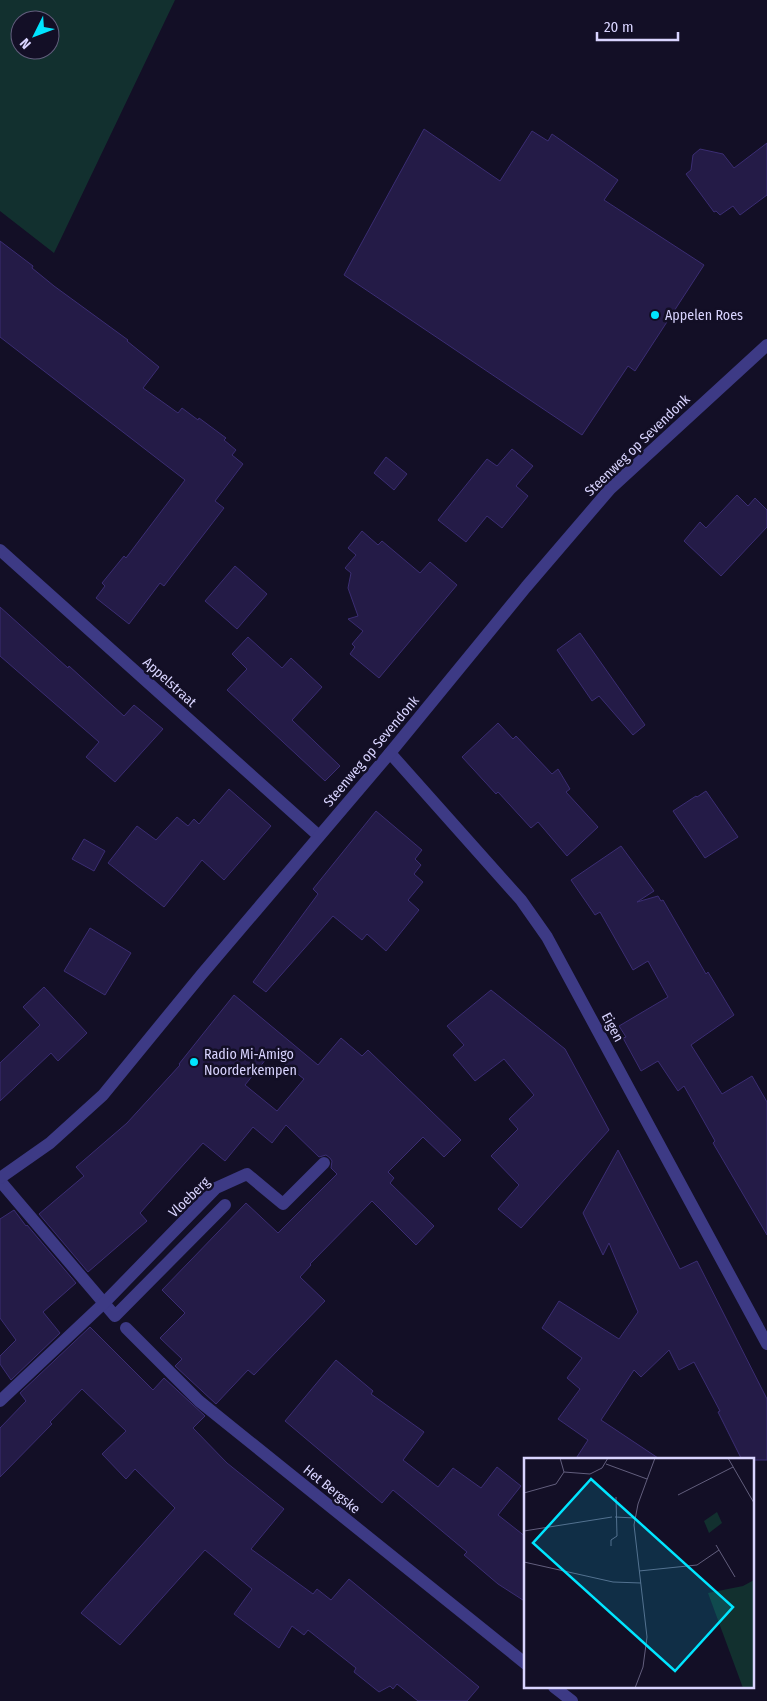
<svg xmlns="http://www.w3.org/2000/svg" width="767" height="1701" viewBox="0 0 767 1701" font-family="'Fira Sans Condensed',sans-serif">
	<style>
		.grass { fill: #12302f; fill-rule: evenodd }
		.building { fill: #241b47; stroke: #3b2d73; fill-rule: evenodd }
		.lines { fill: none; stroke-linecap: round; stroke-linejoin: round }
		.minor { stroke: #3d3a85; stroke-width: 12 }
		.tertiary { stroke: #3d3a85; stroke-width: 12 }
		.poi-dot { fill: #00e5ff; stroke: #130f26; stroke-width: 2 }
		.labels { text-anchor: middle; stroke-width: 5; stroke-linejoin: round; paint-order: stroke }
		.poi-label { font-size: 14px; fill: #d9d4ff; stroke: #130f26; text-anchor: start }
		.street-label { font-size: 14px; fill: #d9d4ff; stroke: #130f26 }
		.inset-road { fill: none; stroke: #625e7d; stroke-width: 1 }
		.view { fill: #00e5ff; fill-opacity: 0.15; stroke: #00e5ff; stroke-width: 2.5 }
		.inset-edge { fill: none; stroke: #d9d4ff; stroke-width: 2.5 }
	</style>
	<rect width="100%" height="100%" fill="#130f26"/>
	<!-- grass -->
	<path class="grass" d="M0,0H175L54,253L0,211ZM20,20H50V50H20Z"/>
	<!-- building -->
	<g class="building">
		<path d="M424,129L500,181L532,131L548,141L552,134L618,180L604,200L704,265L635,371L628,366L582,435L344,275Z"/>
		<path d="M767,143V195L740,215L733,206L720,215L716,211L714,212L686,174L691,170L693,155L700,149L723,154L734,168Z"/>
		<path d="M0,241L33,266L32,268L54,286L128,340L127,341L159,367L143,388L178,413L182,408L198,420L199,418L226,438L224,440L236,450L232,455L243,464L215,501L224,508L164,586L160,583L129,624L96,598L105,586L102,583L124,556L126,558L185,480L0,337Z"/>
		<path d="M512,449L533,466L516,486L528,496L502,528L487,516L466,542L438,520L487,459L497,466Z"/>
		<path d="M386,457L407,474L394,490L374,473Z"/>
		<path d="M737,495L748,506L755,498L767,510V527L721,576L684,541L700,522L706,528Z"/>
		<path d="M362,531L378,545L382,541L420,573L430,562L457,585L379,678L350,654L355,647L352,644L363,631L348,619L358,616L348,588L351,573L345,568L356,555L348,548Z"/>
		<path d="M235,566L267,594L237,629L205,601Z"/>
		<path d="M0,607L68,668L69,666L124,716L134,705L163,729L115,782L86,757L99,742L0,656Z"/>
		<path d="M580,633L645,725L633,735L599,696L592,701L557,650Z"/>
		<path d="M248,637L282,668L291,658L322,687L292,720L340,766L325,781L227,690L247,669L232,654Z"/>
		<path d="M498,723L513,739L516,736L552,774L558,769L570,789L566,792L598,827L567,856L538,822L531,828L498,792L496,794L462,757Z"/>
		<path d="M229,789L271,826L224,880L202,860L164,907L108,863L137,826L156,840L177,817L188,826L194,819L199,824Z"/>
		<path d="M706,791L738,837L705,858L673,811L696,796L697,797Z"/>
		<path d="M376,811L422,850L415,859L421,865L414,874L423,882L408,900L419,910L386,951L367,934L362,940L333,916L266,992L253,982L318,894L313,889Z"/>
		<path d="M84,839L105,851L94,871L72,859Z"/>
		<path d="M621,846L654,891L637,902L658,896L661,901L663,900L706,974L708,972L734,1015L691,1045L722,1094L752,1076L767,1102V1235L713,1143L715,1141L684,1086L678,1091L658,1061L641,1071L623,1038L626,1037L619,1026L668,997L648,961L633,970L600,912L595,915L571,880Z"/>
		<path d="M90,928L131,953L105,995L64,971Z"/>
		<path d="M44,987L87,1033L58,1061L51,1053L0,1101V1063L40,1025L23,1007Z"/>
		<path d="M491,990L565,1049L609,1130L521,1228L498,1209L519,1185L491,1156L518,1129L509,1119L534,1095L504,1059L475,1081L453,1055L464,1045L447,1026Z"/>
		<path d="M234,995L318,1065L341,1038L362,1056L368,1050L461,1140L444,1157L423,1137L388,1172L394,1178L390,1183L434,1226L416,1245L372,1201L310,1264L311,1265L300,1277L325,1301L254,1375L248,1370L216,1404L175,1366L182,1359L160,1338L185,1313L162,1290L246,1203L278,1233L337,1174L331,1168L332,1161L330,1158L326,1155L319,1157L286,1125L272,1143L253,1127L225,1161L203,1143L140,1213L147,1221L88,1272L39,1214L84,1176L76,1167L127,1123L180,1065L179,1064ZM271,1053L304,1079L277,1111L245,1085Z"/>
		<path d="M618,1150L680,1269L697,1261L767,1399V1460H742L718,1412L720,1411L694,1362L679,1370L669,1350L641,1377L634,1370L601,1420L661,1460H575L588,1440L558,1419L580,1389L567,1378L582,1358L542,1328L559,1301L619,1339L638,1312L609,1243L603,1255L583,1213Z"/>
		<path d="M14,1210L26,1226L27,1225L76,1283L43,1312L60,1333L11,1380L0,1364V1356L16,1340L0,1318V1219Z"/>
		<path d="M90,1327L153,1390L164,1378L205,1416L193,1428L227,1463L284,1509L251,1549L313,1594L317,1589L331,1600L349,1579L479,1687L467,1701H418L397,1684L393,1689L390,1686L379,1692L354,1672L356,1668L308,1630L304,1635L292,1626L279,1648L234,1614L252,1589L205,1550L120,1645L81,1613L175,1508L135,1469L126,1479L102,1454L126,1431L82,1389L50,1422L52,1424L0,1477V1428L26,1401L20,1393Z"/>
		<path d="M336,1360L373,1391L371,1394L424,1432L403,1460L438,1487L453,1468L481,1488L497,1467L521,1486L498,1515L526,1537V1602L498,1584L464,1555L467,1552L393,1490L382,1503L285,1421Z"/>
	</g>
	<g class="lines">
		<!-- minor -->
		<g class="minor">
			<path d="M0,550L319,836"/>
			<path d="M390,753L521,900L547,937L767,1344"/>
			<path d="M0,1181L115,1316L225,1205"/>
			<path d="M126,1328L199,1401L526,1664"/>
			<path d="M0,1401L104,1303L216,1188L247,1174L283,1204L324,1163"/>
			<path d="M554,1687L572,1701"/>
		</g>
		<!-- tertiary -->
		<path class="tertiary" d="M0,1178L50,1143L103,1095L202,974L390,753L526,587L610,489L767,345"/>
	</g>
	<!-- markers -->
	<g class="poi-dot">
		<circle cx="655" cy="315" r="5"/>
		<circle cx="194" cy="1062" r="5"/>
	</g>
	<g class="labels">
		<!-- poi labels -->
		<g class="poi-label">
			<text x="665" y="320">Appelen Roes</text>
			<text x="204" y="1059">Radio Mi-Amigo<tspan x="204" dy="16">Noorderkempen</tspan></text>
		</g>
		<!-- street labels -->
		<g class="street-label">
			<text transform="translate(637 445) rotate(-44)" y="5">Steenweg op Sevendonk</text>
			<text transform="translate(170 682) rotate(42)" y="5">Appelstraat</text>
			<text transform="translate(371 751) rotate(-50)" y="5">Steenweg op Sevendonk</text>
			<text transform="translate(613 1027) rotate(62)" y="5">Eigen</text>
			<text transform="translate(189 1197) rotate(-44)" y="5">Vloeberg</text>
			<text transform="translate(332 1489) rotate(39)" y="5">Het Bergske</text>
		</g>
	</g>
	<!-- overview -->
	<g transform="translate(524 1458)">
		<rect width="230" height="230" fill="#130f26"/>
		<path d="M230,122V230H219L184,135L219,128Z" fill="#12302f"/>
		<path d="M193,54L198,65L185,75L180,63Z" fill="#12302f"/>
		<path class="inset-road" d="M204,0L230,45M82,6L123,21M40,14L66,16L78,10L84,0M0,35L32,26L40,14L36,0M154,37L209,9M91,59L111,60M0,73L88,59M192,87L211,119M87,88V82L93,78L92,39M0,104L89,124L117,125M115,113L173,107L195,92M111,230L119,209L123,179L110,67L114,46L131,0"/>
		<path class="view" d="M67,21L209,149L151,213L9,85Z"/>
		<rect width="230" height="230" class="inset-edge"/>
	</g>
	<!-- north arrow -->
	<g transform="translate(35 35) rotate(228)"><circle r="24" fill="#130f26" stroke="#625e7d"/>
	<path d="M0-4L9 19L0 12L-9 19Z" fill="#00e5ff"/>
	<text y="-8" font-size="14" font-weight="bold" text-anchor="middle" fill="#d9d4ff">N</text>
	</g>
	<!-- scale -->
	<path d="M597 32v8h81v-8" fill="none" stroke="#d9d4ff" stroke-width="2.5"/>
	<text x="604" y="32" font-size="15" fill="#d9d4ff" stroke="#130f26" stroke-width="4" paint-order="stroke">20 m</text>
</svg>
